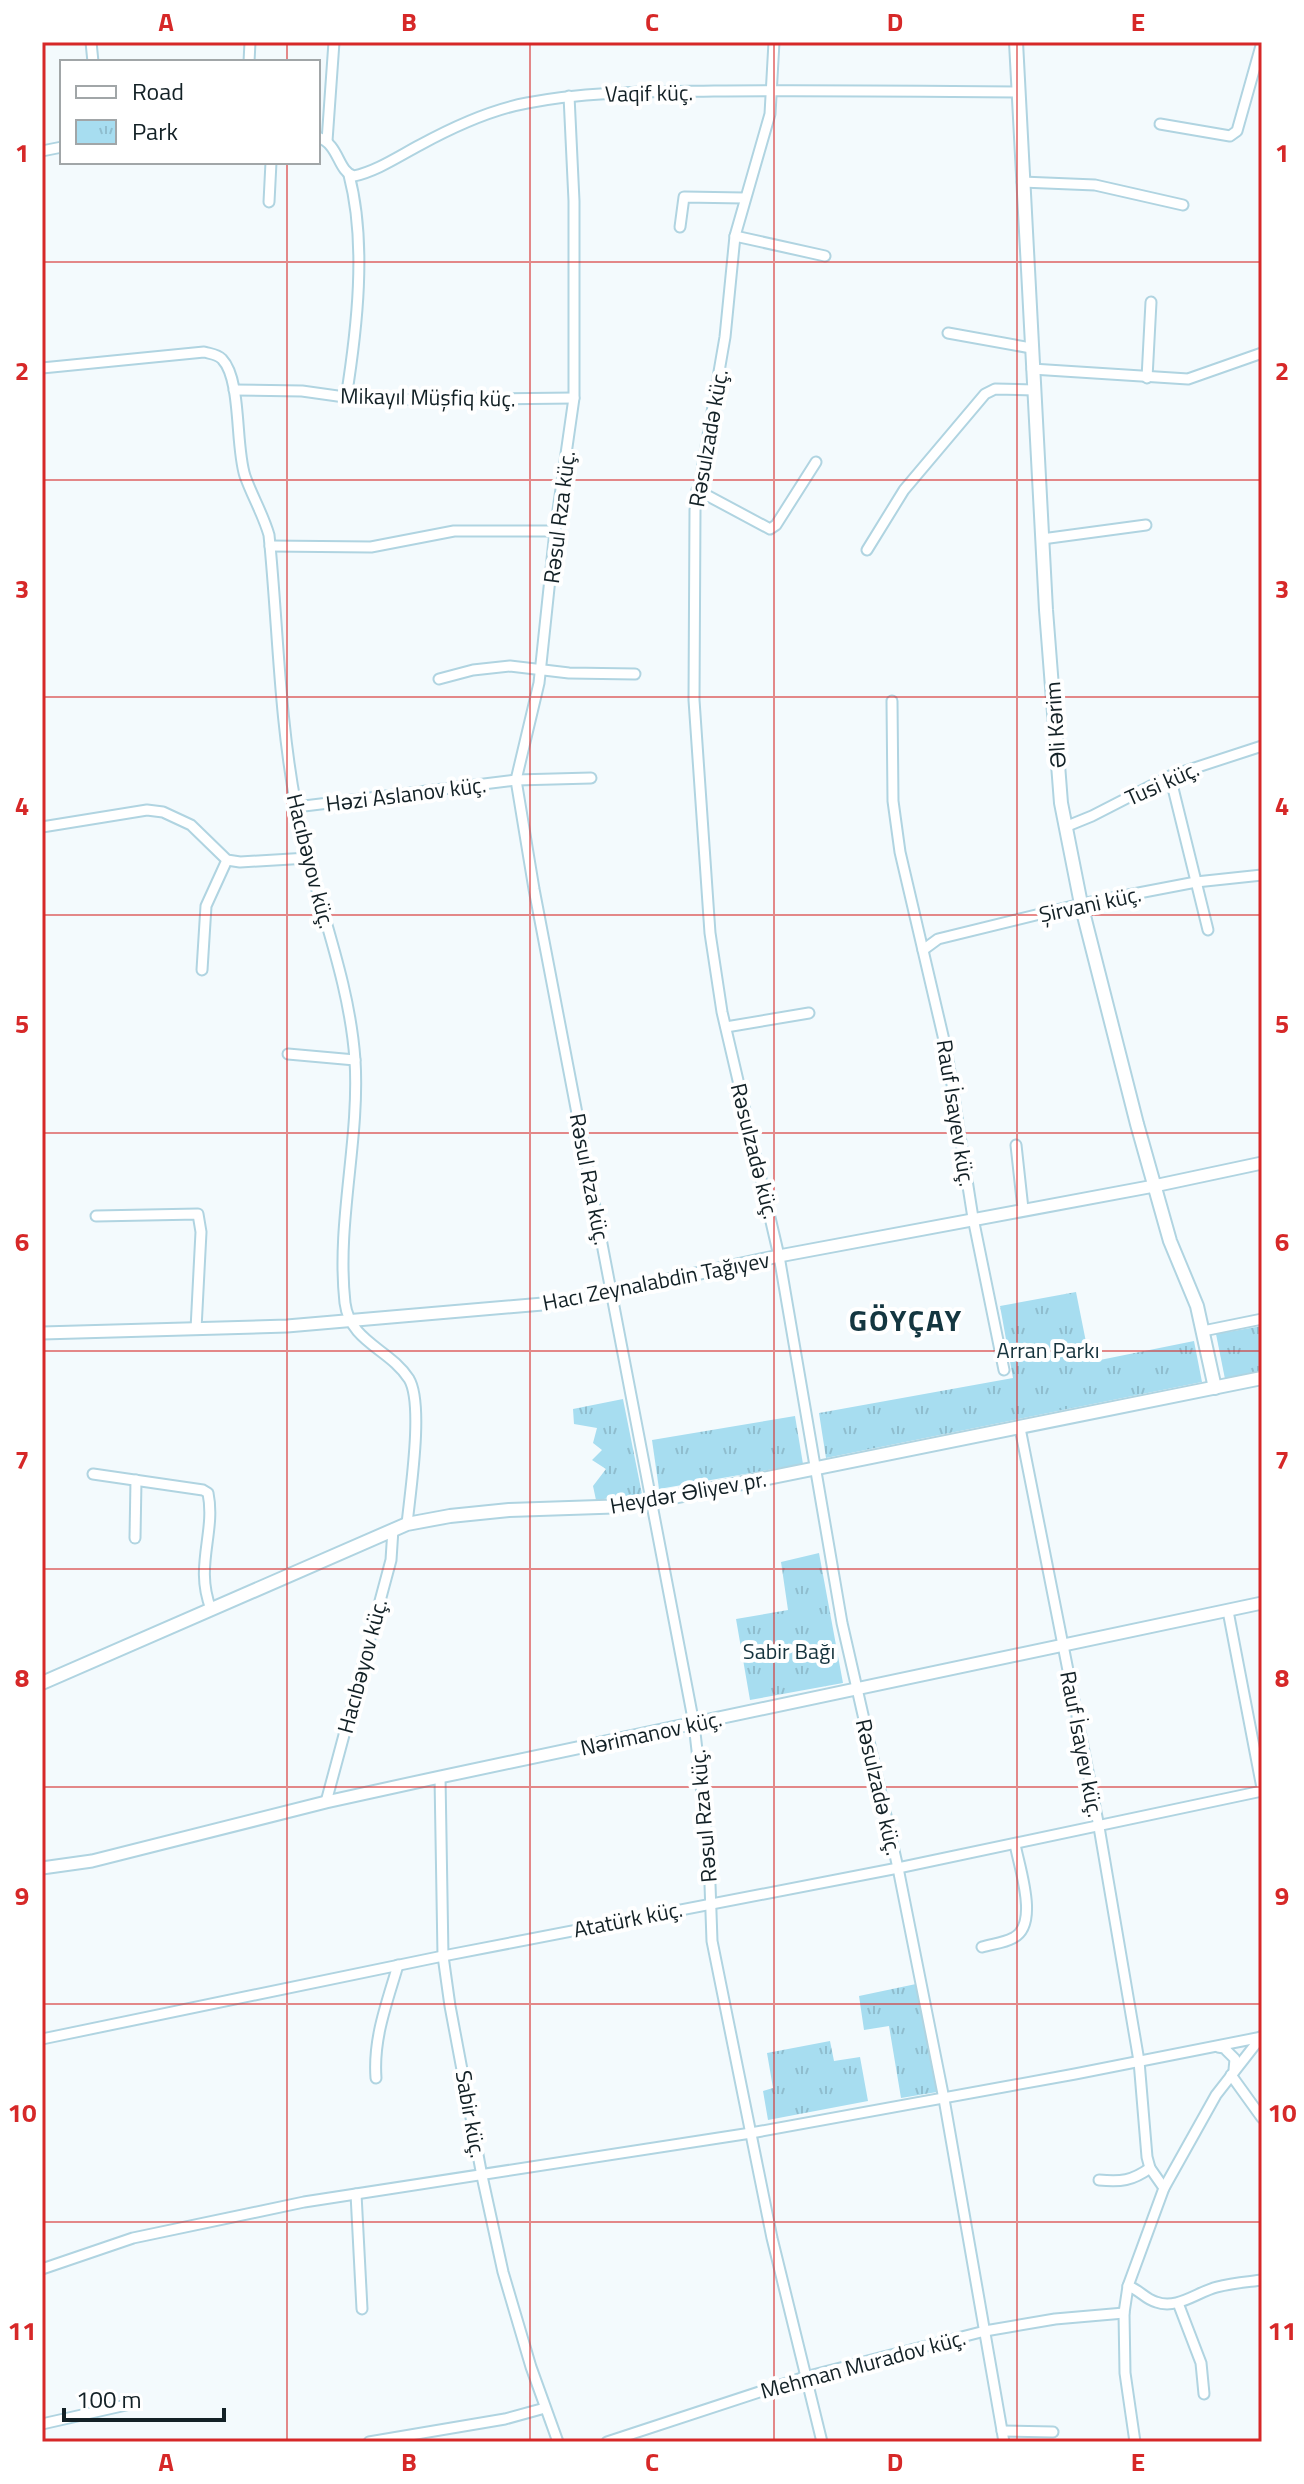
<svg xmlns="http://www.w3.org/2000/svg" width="1304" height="2484" viewBox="0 0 1304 2484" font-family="'Titillium Web',sans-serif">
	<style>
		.park { fill: url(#park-tufts) }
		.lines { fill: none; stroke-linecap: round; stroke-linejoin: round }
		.minor-casing { stroke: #b0d4e1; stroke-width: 13 }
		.tertiary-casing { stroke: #b0d4e1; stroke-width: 15 }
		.secondary-casing { stroke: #b0d4e1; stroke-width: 16 }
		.minor { stroke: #fff; stroke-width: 9 }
		.tertiary { stroke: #fff; stroke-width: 11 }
		.secondary { stroke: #fff; stroke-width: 12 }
		.grid { fill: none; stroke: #d62828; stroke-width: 2; stroke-opacity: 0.55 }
		.labels { text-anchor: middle; stroke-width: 8; stroke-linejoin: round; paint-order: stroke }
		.street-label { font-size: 22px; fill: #132126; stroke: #fff }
		.park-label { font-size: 22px; fill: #16343e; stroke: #fff }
		.district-label { font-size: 30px; font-weight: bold; letter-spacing: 2px; fill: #143640; stroke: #fff }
		.neatline { fill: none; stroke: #d62828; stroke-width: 3 }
		.grid-label { font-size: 26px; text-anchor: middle; font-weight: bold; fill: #d62828 }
	</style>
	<defs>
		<pattern id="park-tufts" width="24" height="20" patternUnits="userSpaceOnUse" patternTransform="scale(2)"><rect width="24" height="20" fill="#a7ddf0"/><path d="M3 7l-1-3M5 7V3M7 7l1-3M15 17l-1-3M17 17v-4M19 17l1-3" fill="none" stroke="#8fbdce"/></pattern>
	</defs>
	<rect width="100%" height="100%" fill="#f3fafd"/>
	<!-- park -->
	<g class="park">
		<path d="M1076,1292L1090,1362L1194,1341L1202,1382L826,1458L819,1413L1013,1378L1000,1306Z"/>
		<path d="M1262,1326V1371L1225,1379L1216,1334Z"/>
		<path d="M623,1399L642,1494L596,1500L593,1486L606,1469L592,1460L602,1450L593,1443L597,1428L574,1424L573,1409Z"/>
		<path d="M795,1416L803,1464L659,1489L652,1440Z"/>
		<path d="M819,1553L843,1683L750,1700L736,1619L788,1610L781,1562Z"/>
		<path d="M916,1984L937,2092L901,2098L889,2026L864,2030L859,1996Z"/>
		<path d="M830,2041L834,2061L860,2057L868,2101L768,2120L763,2091L773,2088L767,2053Z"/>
	</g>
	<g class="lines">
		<defs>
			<g id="minor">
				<path d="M91,42L93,62"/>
				<path d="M774,42L770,114L735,236L725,337L695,510L694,700L710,933L722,1012L779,1256L842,1623L898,1868L944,2099L1004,2442"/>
				<path d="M249,62L250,42"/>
				<path d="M569,96L574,201V398L555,531L539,683L516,780L534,889L694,1724L709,1856L712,1941L772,2238L822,2442"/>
				<path d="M1160,124L1230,136L1237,131L1262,42"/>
				<path d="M318,137C340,145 337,171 354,176C377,171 399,156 420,145C453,127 489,110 527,103C589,91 651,92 714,91C815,90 916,91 1017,92"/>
				<path d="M327,141L334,42"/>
				<path d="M42,151L62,147"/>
				<path d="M1022,182L1095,185L1183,205"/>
				<path d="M269,202L271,162"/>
				<path d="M680,227L684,197L744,198"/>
				<path d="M735,236L825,256"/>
				<path d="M948,333L1031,348"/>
				<path d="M42,368L204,352C211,354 217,354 222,359C242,380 235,446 245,476C252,496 263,514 269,535C278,625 279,717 296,806C312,892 349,973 355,1060C360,1141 336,1222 345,1303C350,1342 390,1349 409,1379C424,1404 410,1493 407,1524"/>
				<path d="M1032,369L1188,379L1262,353"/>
				<path d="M1147,378L1151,302"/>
				<path d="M234,390L302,391L366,400L574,398"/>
				<path d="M346,398C357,329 367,243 349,175"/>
				<path d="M697,490L770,529L776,525L816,462"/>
				<path d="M1042,539L1146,525"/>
				<path d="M270,546L371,547L454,531H555"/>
				<path d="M867,550L904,490L985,394L995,389L1034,390"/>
				<path d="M439,679L473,670L510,666L569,673L635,674"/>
				<path d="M892,701L893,801L900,852L947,1053L973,1218L1004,1370"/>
				<path d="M1170,776L1208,930"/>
				<path d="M296,807L516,780L591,778"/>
				<path d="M42,827L147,810L163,812L191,825L227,860L240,862L308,858"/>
				<path d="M1065,827L1092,816L1170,776L1262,746"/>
				<path d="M923,950L938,939L1081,904L1196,882L1262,875"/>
				<path d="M202,970L206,906L227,860"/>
				<path d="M726,1027L809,1013"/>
				<path d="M288,1054L355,1060"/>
				<path d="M1016,1145L1023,1209"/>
				<path d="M96,1216L198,1214L201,1232L196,1329"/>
				<path d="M1203,1331L1262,1319"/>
				<path d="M1020,1428L1099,1827L1139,2061L1147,2157L1150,2168L1164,2188"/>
				<path d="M93,1474L203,1490L208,1493C216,1533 194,1566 211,1609"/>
				<path d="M135,1538L136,1480"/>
				<path d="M1228,1611L1262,1788"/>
				<path d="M440,1777L443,1956L450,2006L482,2176L503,2272L531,2367L558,2442"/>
				<path d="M326,1802L391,1560L393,1529"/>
				<path d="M982,1947C992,1944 1004,1943 1013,1938C1040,1925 1019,1867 1015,1844"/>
				<path d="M42,2039L443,1956L898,1868L1262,1791"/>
				<path d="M1218,2047L1224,2048L1235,2059L1234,2070"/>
				<path d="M1231,2075L1262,2118"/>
				<path d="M376,2078C373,2038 387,2003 398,1965"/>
				<path d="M1099,2180C1121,2182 1132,2181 1150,2168"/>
				<path d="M356,2194L362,2309"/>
				<path d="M42,2269L133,2238L304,2202L751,2133L1075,2074L1262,2037"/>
				<path d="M1128,2286C1140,2290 1145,2299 1156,2302C1177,2310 1197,2292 1217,2287C1232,2283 1247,2282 1262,2280"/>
				<path d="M1178,2303L1201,2363L1204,2394"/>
				<path d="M42,2424L135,2403"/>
				<path d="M1002,2431L1053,2432"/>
				<path d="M369,2442L505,2419L545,2408"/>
				<path d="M607,2442L805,2377L985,2331L1055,2319L1124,2313"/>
				<path d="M1135,2442L1125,2373L1124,2313L1128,2286L1164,2188L1216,2095L1262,2036"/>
			</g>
			<g id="tertiary">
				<path d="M42,1333L287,1326L566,1302L779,1256L1154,1186L1262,1163"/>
				<path d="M42,1868L92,1861L326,1802L440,1777L1262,1603"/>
			</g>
			<g id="secondary">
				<path d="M1016,42L1046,610L1061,803L1081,904L1137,1124L1170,1241L1197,1306L1215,1388"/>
				<path d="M42,1683L407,1524L450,1516L509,1510L629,1506L1262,1378"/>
			</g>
		</defs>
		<!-- minor casing -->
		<use href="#minor" class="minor-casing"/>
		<!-- tertiary casing -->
		<use href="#tertiary" class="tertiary-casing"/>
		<!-- secondary casing -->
		<use href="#secondary" class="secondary-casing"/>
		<!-- minor -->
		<use href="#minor" class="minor"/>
		<!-- tertiary -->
		<use href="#tertiary" class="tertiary"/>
		<!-- secondary -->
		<use href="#secondary" class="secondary"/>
	</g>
	<!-- grid -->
	<path class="grid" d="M287,42V62M530,42V2442M774,42V2442M1017,42V2442M287,162V2442M42,262H1262M42,480H1262M42,697H1262M42,915H1262M42,1133H1262M42,1351H1262M42,1569H1262M42,1787H1262M42,2004H1262M42,2222H1262"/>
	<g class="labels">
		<!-- street labels -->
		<g class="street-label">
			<text transform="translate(649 93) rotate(-1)" y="8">Vaqif küç.</text>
			<text transform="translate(428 397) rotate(1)" y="8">Mikayıl Müşfiq küç.</text>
			<text transform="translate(708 438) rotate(-80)" y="8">Rəsulzadə küç.</text>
			<text transform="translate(559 517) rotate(-83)" y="8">Rəsul Rza küç.</text>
			<text transform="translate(1055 725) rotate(-94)" y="8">Əli Kərim</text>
			<text transform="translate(1162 783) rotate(-24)" y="8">Tusi küç.</text>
			<text transform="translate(406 794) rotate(-7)" y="8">Həzi Aslanov küç.</text>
			<text transform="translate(311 861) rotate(76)" y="8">Hacıbəyov küç.</text>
			<text transform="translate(1090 904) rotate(-12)" y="8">Şirvani küç.</text>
			<text transform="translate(956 1113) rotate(81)" y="8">Rauf İsayev küç.</text>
			<text transform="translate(755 1151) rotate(76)" y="8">Rəsulzadə küç.</text>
			<text transform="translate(590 1179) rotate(79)" y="8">Rəsul Rza küç.</text>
			<text transform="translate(656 1281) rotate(-11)" y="8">Hacı Zeynalabdin Tağıyev</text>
			<text transform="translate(688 1492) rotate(-10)" y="8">Heydər Əliyev pr.</text>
			<text transform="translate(362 1666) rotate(-75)" y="8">Hacıbəyov küç.</text>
			<text transform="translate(651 1733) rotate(-12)" y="8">Nərimanov küç.</text>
			<text transform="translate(1082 1744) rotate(79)" y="8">Rauf İsayev küç.</text>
			<text transform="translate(879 1787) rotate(77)" y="8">Rəsulzadə küç.</text>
			<text transform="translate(703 1816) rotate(-95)" y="8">Rəsul Rza küç.</text>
			<text transform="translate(628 1919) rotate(-11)" y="8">Atatürk küç.</text>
			<text transform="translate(471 2114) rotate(80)" y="8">Sabir küç.</text>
			<text transform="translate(863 2364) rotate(-15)" y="8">Mehman Muradov küç.</text>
		</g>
		<!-- park labels -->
		<g class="park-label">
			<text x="1048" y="1358">Arran Parkı</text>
			<text x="789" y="1659">Sabir Bağı</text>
		</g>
		<!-- district labels -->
		<g class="district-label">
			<text x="906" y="1331">GÖYÇAY</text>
		</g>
	</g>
	<!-- border -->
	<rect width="1304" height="2484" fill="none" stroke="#ffffff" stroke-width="88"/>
	<!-- legend -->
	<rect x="60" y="60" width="260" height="104" fill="#ffffff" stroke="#a1a6a8" stroke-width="2"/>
	<rect x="76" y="86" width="40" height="12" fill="#ffffff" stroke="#a1a6a8" stroke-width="2"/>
	<text x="132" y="100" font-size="24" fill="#132126">Road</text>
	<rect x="76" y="120" width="40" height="24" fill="url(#park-tufts)" stroke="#a1a6a8" stroke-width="2"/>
	<text x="132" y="140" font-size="24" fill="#132126">Park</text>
	<!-- scale -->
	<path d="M64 2408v12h160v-12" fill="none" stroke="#132126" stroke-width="4"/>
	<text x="76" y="2408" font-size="24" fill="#132126" stroke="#ffffff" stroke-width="6" paint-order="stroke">100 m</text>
	<rect x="44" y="44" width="1216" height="2396" class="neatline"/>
	<g class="grid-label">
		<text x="166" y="31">A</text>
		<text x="409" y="31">B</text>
		<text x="652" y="31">C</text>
		<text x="895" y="31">D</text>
		<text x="1138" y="31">E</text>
		<text x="22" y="162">1</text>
		<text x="1282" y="162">1</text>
		<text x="22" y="380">2</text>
		<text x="1282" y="380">2</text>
		<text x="22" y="598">3</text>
		<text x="1282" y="598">3</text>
		<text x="22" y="815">4</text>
		<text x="1282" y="815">4</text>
		<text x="22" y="1033">5</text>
		<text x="1282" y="1033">5</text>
		<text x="22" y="1251">6</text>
		<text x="1282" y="1251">6</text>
		<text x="22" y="1469">7</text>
		<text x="1282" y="1469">7</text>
		<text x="22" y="1687">8</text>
		<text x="1282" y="1687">8</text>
		<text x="22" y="1905">9</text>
		<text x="1282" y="1905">9</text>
		<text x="22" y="2122">10</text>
		<text x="1282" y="2122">10</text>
		<text x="22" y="2340">11</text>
		<text x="1282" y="2340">11</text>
		<text x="166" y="2471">A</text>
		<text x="409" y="2471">B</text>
		<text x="652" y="2471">C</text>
		<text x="895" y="2471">D</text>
		<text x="1138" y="2471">E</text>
	</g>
</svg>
